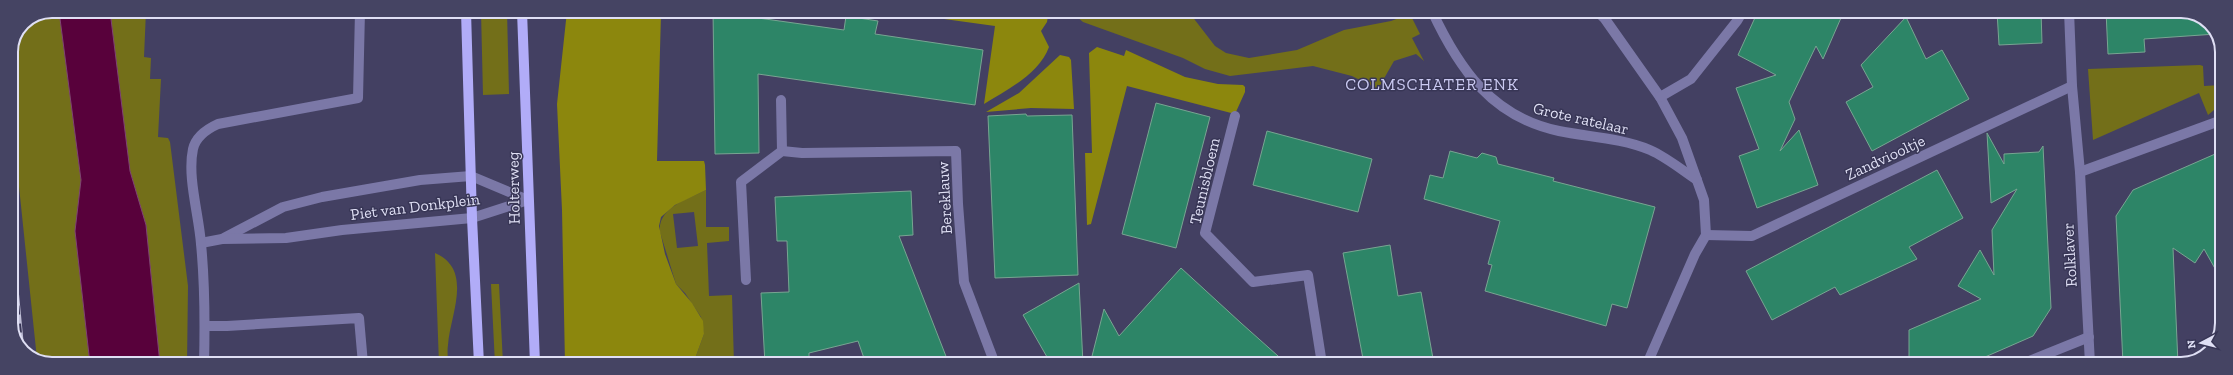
<svg xmlns="http://www.w3.org/2000/svg" width="2233" height="375" viewBox="0 0 2233 375" font-family="'Zilla Slab',serif">
	<style>
		.green { fill: #736f19; fill-rule: evenodd }
		.forest { fill: #8c870d }
		.water { fill: #58013b; stroke: #804472 }
		.building { fill: #2d8567; stroke: #78a592 }
		.lines { fill: none; stroke-linecap: round; stroke-linejoin: round }
		.minor { stroke: #7b78a7; stroke-width: 10 }
		.major { stroke: #b1acf8; stroke-width: 10 }
		.rail-casing { stroke: #bfbed6; stroke-width: 4.5 }
		.rail { stroke: #383656; stroke-width: 3; stroke-dasharray: 9; stroke-linecap: butt }
		.labels { text-anchor: middle; stroke-width: 3; stroke-linejoin: round; paint-order: stroke }
		.street-label { font-size: 16px; fill: #dfdff4; stroke: #383656 }
		.neighbourhood-label { font-size: 17px; letter-spacing: 1px; fill: #cac9f1; stroke: #383656 }
		.rim { fill: none; stroke: #dfdff4; stroke-width: 2 }
	</style>
	<rect width="100%" height="100%" fill="#434062"/>
	<!-- green -->
	<g class="green">
		<path d="M52,11H59L81,180L75,231L90,364H46L37,359L11,110V52L23,23Z"/>
		<path d="M110,11H146L144,57L151,58L150,79H161L158,137L168,138L170,142L188,286L187,364H160L146,225L130,171Z"/>
		<path d="M481,11H507L509,94L483,95Z"/>
		<path d="M1075,11H1188L1215,46L1226,53L1249,58L1297,50L1344,30L1391,21L1410,14L1420,34L1412,38L1424,61L1416,54L1394,61L1378,89L1352,76L1313,66L1230,76L1205,69L1183,58L1083,22L1076,16Z"/>
		<path d="M2200,65L2203,66L2204,86L2222,85L2220,105L2208,115L2199,93L2093,140L2088,69Z"/>
		<path d="M706,190V227H729V241L707,243L709,296L732,295L734,364H693L704,334L701,317L685,293L676,284L660,232C657,208 688,199 706,190ZM694,212L698,246L677,248L673,214Z"/>
		<path d="M435,253C474,270 450,315 448,345C447,351 448,358 448,364H439Z"/>
		<path d="M491,284H499L503,364H495Z"/>
	</g>
	<!-- forest -->
	<g class="forest">
		<path d="M567,11H658L661,13L657,161H704L705,165L706,190L675,205L661,217L659,226L665,254L676,284L692,303L703,321L704,334L693,364H565L562,210L557,104Z"/>
		<path d="M886,11H1043L1048,16L1047,22L1041,31L1049,47C1039,74 1007,90 984,104L995,26Z"/>
		<path d="M1097,47L1124,56L1126,50L1185,77L1218,84L1243,85L1245,87V92L1235,114L1127,86L1091,224L1087,225L1085,153H1092L1089,53Z"/>
		<path d="M1060,55L1069,57L1071,60L1074,109L1031,108L986,112L1019,93Z"/>
	</g>
	<!-- water -->
	<path class="water" d="M59,11H110L130,171L146,225L160,364H90L75,231L81,180Z"/>
	<!-- building -->
	<g class="building">
		<path d="M713,11H758V18L844,30L846,16L878,21L875,34L983,50L975,105L758,74L759,153L715,154Z"/>
		<path d="M1758,11H1844L1823,59L1816,46L1789,102L1795,119L1780,151L1799,130L1818,185L1757,208L1739,156L1759,149L1736,88L1776,75L1738,55Z"/>
		<path d="M1997,11H2041L2042,43L1999,45Z"/>
		<path d="M2106,11H2187L2210,23L2216,34L2144,39L2145,52L2108,54Z"/>
		<path d="M1906,17L1926,59L1942,50L1969,99L1872,151L1846,102L1873,87L1861,65Z"/>
		<path d="M1156,103L1210,117L1176,248L1122,234Z"/>
		<path d="M1026,114L1027,116L1072,115L1078,275L995,278L988,116Z"/>
		<path d="M1267,131L1372,159L1358,212L1253,185Z"/>
		<path d="M1987,133L2004,164V154L2039,152L2043,146L2051,308L2033,336L1969,364H1909V330L1981,299L1958,286L1980,250L1994,275L1992,230L2017,189L1991,203Z"/>
		<path d="M1450,151L1477,158L1482,153L1496,157L1498,164L1554,178L1553,181L1655,207L1627,308L1612,304L1606,326L1485,291L1492,265L1488,264L1500,221L1424,199L1430,175L1443,178Z"/>
		<path d="M2222,151V281L2204,249L2195,263L2173,248L2178,364H2123L2116,216L2133,190Z"/>
		<path d="M1937,170L1963,218L1909,247L1917,259L1840,295L1835,287L1772,320L1746,271Z"/>
		<path d="M911,191L913,235L899,236L949,364H866L858,341L809,353V364H765L761,293L789,292L787,241H777L775,197Z"/>
		<path d="M1390,245L1398,296L1421,292L1434,364H1364L1343,253Z"/>
		<path d="M1181,268L1241,323L1287,364H1090L1104,309L1119,336Z"/>
		<path d="M1079,283L1083,364H1051L1023,315Z"/>
	</g>
	<g class="lines">
		<!-- minor -->
		<g class="minor">
			<path d="M1432,11C1459,69 1492,117 1559,131C1589,137 1621,138 1650,150C1666,157 1682,170 1697,180"/>
			<path d="M1597,11L1605,19L1660,97L1682,138L1704,200L1706,235L1695,254L1647,364"/>
			<path d="M2069,11L2072,86L2080,172L2090,364"/>
			<path d="M1660,97L1691,79L1737,21L1743,11"/>
			<path d="M781,100L782,151"/>
			<path d="M1235,116L1205,233L1253,282L1308,275L1322,364"/>
			<path d="M2080,172L2222,120"/>
			<path d="M1706,235L1752,236L2072,86"/>
			<path d="M224,238L283,207L322,197L420,180L471,176L528,200"/>
			<path d="M201,243L222,239L286,238L342,230L472,218L528,200"/>
			<path d="M746,280L741,182L782,151L802,153L956,151L958,204L964,282L995,364"/>
			<path d="M205,326H227L359,318L363,364"/>
			<path d="M204,364C205,324 205,284 201,244C199,215 187,177 193,149C196,136 207,129 218,124L358,98L360,11"/>
			<path d="M2022,364L2089,337"/>
		</g>
		<!-- major -->
		<g class="major">
			<path d="M466,11L472,218L479,364"/>
			<path d="M522,11L535,364"/>
		</g>
		<defs>
			<path id="rail" d="M11,234L22,349"/>
		</defs>
		<!-- rail casing -->
		<use href="#rail" class="rail-casing"/>
		<!-- rail -->
		<use href="#rail" class="rail"/>
	</g>
	<g class="labels">
		<!-- street labels -->
		<g class="street-label">
			<text transform="translate(1581 118) rotate(13)" y="6">Grote ratelaar</text>
			<text transform="translate(1885 157) rotate(-25)" y="6">Zandviooltje</text>
			<text transform="translate(1204 181) rotate(-77)" y="6">Teunisbloem</text>
			<text transform="translate(513 188) rotate(-91)" y="6">Holterweg</text>
			<text transform="translate(944 198) rotate(-93)" y="6">Bereklauw</text>
			<text transform="translate(415 206) rotate(-7)" y="6">Piet van Donkplein</text>
			<text transform="translate(2069 255) rotate(-93)" y="6">Rolklaver</text>
		</g>
		<!-- neighbourhood labels -->
		<g class="neighbourhood-label">
			<text x="1432" y="90">COLMSCHATER ENK</text>
		</g>
	</g>
	<!-- crop -->
	<path d="M0 0H2233V375H0ZM52 18H2181A34 34 0 0 1 2215 52V323A34 34 0 0 1 2181 357H52A34 34 0 0 1 18 323V52A34 34 0 0 1 52 18Z" fill="#454463" fill-rule="evenodd"/>
	<path class="rim" d="M52 18H2181A34 34 0 0 1 2215 52V323A34 34 0 0 1 2181 357H52A34 34 0 0 1 18 323V52A34 34 0 0 1 52 18Z"/>
	<!-- north arrow -->
	<g transform="translate(2201 343) rotate(263)" stroke="#383656" stroke-width="3" paint-order="stroke">
	<path d="M0-3L7 15L0 10L-7 15Z" fill="#dfdff4"/>
	<text y="-6" font-size="11" font-weight="bold" text-anchor="middle" fill="#dfdff4">N</text>
	</g>
</svg>
